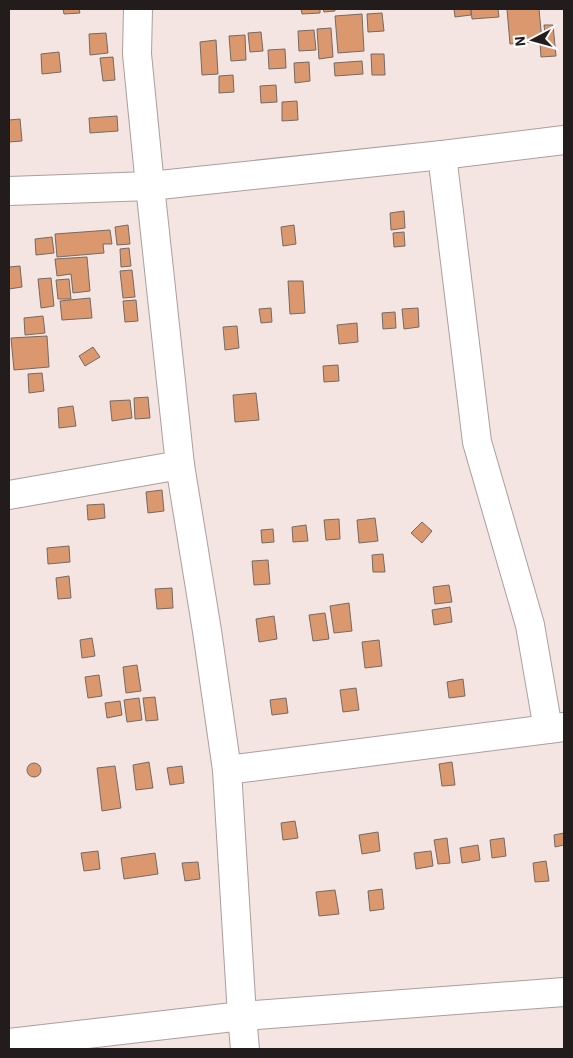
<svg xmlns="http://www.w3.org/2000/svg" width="573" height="1058" viewBox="0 0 573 1058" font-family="'IBM Plex Sans',sans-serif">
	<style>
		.building { fill: #db976d; stroke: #746a63 }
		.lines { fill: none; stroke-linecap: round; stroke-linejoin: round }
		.minor-casing { stroke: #ac9e9c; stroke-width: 30 }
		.minor { stroke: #fff; stroke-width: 28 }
	</style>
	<rect width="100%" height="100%" fill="#f4e5e3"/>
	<!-- building -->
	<g class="building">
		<path d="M63,9H79L80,13L64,14Z"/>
		<path d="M301,9H320V13L302,14Z"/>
		<path d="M323,9H335V11L324,12Z"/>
		<path d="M454,9H471V15L455,17Z"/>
		<path d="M471,9H498L499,17L472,19Z"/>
		<path d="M507,9H539L542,41L510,44Z"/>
		<path d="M382,13L384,31L368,32L367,14Z"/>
		<path d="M362,14L364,51L338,53L335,16Z"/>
		<path d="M544,25H553L556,56L541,57L540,43H546Z"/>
		<path d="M331,28L333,57L319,59L317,29Z"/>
		<path d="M314,30L316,50L299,51L298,31Z"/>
		<path d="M261,32L263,51L250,52L248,33Z"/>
		<path d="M106,33L108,53L90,55L89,34Z"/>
		<path d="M245,35L246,60L231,61L229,36Z"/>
		<path d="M216,40L218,74L202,75L200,42Z"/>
		<path d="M285,49L286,68L269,69L268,50Z"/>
		<path d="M59,52L61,72L42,74L41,54Z"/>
		<path d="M371,54H384L385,75H372Z"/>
		<path d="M113,57L115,80L103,81L100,58Z"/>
		<path d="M362,61L363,74L335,76L334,63Z"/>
		<path d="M309,62L310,81L295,83L294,63Z"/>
		<path d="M233,75L234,92L219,93V76Z"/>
		<path d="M276,85L277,102L261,103L260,86Z"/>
		<path d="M297,101L298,120L282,121V102Z"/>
		<path d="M117,116L118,131L90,133L89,118Z"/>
		<path d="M20,119L22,141L9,142V120Z"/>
		<path d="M404,211L405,228L391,230L390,213Z"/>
		<path d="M128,225L130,244L117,245L115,227Z"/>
		<path d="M294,225L296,244L283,246L281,227Z"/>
		<path d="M110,230L112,244H103L104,253L57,257L55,234Z"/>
		<path d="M404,232L405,246L394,247L393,233Z"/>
		<path d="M52,237L54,253L36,255L35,239Z"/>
		<path d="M129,248L131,266L121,267L120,249Z"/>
		<path d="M87,257L90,291L73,293L71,274L57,276L55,259Z"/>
		<path d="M20,266L22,287L9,289V267Z"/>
		<path d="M132,270L135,297L123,298L120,271Z"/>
		<path d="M51,278L54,306L41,308L38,279Z"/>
		<path d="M69,279L71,299H58L56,280Z"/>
		<path d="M288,281H303L305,313L290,314Z"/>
		<path d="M90,298L92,318L62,320L60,301Z"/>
		<path d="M136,300L138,321L125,322L123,301Z"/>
		<path d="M271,308L272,322L261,323L259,309Z"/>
		<path d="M418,308L419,327L404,329L402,309Z"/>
		<path d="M395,312L396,328L383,329L382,313Z"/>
		<path d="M43,316L45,333L25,335L24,318Z"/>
		<path d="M357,323L358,342L339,344L337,325Z"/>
		<path d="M237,326L239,348L225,350L223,327Z"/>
		<path d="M47,336L49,367L14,370L11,338Z"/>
		<path d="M93,347L100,357L85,366L79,356Z"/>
		<path d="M338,365L339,381L324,382L323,366Z"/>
		<path d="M42,373L44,391L29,393L28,374Z"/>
		<path d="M256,393L259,420L235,422L233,395Z"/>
		<path d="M148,397L150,418L135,419L134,398Z"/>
		<path d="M130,400L132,418L112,421L110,401Z"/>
		<path d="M73,406L76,426L59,428L58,408Z"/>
		<path d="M162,490L164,511L148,513L146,492Z"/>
		<path d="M104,504L105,518L88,520L87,505Z"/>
		<path d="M375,518L378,541L359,543L357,520Z"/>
		<path d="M339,519L340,539L326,540L324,520Z"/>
		<path d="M422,522L432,531L422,543L411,533Z"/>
		<path d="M306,525L308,541L293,542L292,527Z"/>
		<path d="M273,529L274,542L262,543L261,530Z"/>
		<path d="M69,546L70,562L48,564L47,548Z"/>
		<path d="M383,554L385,572H373L372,555Z"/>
		<path d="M268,560L270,584L254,585L252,561Z"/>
		<path d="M69,576L71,598L58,599L56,578Z"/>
		<path d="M449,585L452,602L435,604L433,587Z"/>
		<path d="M172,588L173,608L157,609L155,589Z"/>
		<path d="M349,603L352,631L334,633L330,606Z"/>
		<path d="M450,607L452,622L434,625L432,610Z"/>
		<path d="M325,613L329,639L313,641L309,615Z"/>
		<path d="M274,616L277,639L259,642L256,619Z"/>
		<path d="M92,638L95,656L82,658L80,640Z"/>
		<path d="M379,640L382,666L365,668L362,642Z"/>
		<path d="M137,665L141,691L126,693L123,667Z"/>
		<path d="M99,675L102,696L88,698L85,677Z"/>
		<path d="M463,679L465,696L449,698L447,682Z"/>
		<path d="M356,688L359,710L343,712L340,690Z"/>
		<path d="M155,697L158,720L146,721L143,698Z"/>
		<path d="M139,698L142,720L127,722L124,700Z"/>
		<path d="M286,698L288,713L272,715L270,700Z"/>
		<path d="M120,701L122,715L107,718L105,703Z"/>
		<path d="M149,762L153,788L136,790L133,765Z"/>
		<path d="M452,762L455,785L442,786L439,764Z"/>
		<circle cx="34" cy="770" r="7"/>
		<path d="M115,766L121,808L102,811L97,768Z"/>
		<path d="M182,766L184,783L170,785L167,768Z"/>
		<path d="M295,821L298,838L283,840L281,823Z"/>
		<path d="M378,832L380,851L362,854L359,835Z"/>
		<path d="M564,833V845L555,847L554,835Z"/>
		<path d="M447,838L450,863L438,864L434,840Z"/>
		<path d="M504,838L506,856L492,858L490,840Z"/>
		<path d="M478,845L480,860L462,863L460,848Z"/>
		<path d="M98,851L100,869L84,871L81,853Z"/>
		<path d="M431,851L433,866L416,869L414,853Z"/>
		<path d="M155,853L158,874L124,879L121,858Z"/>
		<path d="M546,861L549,881L535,882L533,863Z"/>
		<path d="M198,862L200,879L185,881L182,863Z"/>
		<path d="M382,889L384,909L370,911L368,891Z"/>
		<path d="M335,890L339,914L319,916L316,892Z"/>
	</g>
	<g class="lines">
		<defs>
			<g id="minor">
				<path d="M138,9L137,54L150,186L180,465L207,631L227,770L242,1016L245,1049"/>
				<path d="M442,155L477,442L530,625L548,729"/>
				<path d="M9,191L150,186L442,155L564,140"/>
				<path d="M9,495L180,465"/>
				<path d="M227,770L564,727"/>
				<path d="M9,1043L242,1016L564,992"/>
			</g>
		</defs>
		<!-- minor casing -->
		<use href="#minor" class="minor-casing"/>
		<!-- minor -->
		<use href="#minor" class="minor"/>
	</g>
	<!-- border -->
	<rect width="573" height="1058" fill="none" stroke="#221d1c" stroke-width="20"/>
	<!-- north arrow -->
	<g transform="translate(533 40) rotate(264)" stroke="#ffffff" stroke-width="4" paint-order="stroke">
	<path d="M0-4L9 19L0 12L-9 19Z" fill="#221d1c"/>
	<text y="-8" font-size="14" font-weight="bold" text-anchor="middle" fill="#221d1c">N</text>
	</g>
</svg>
